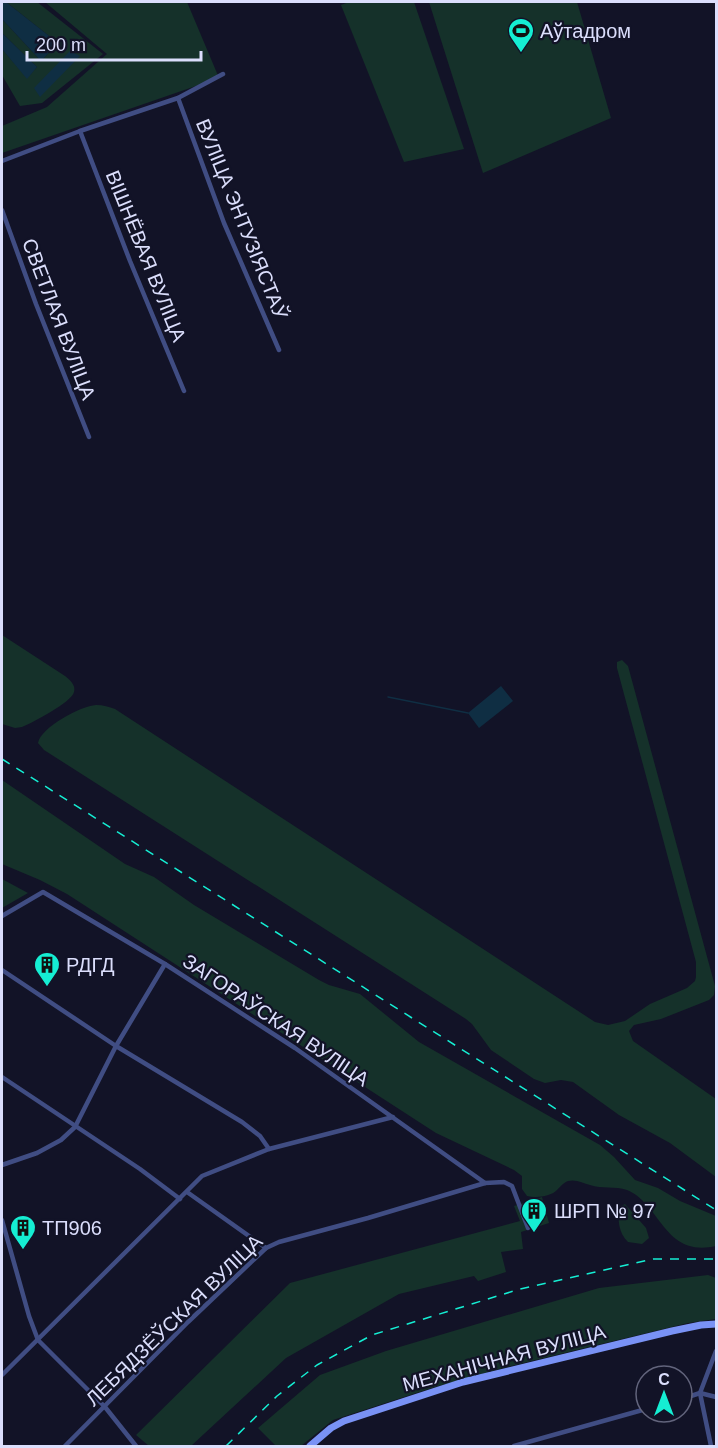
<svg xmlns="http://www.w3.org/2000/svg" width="718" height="1448" viewBox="0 0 718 1448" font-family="Arial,sans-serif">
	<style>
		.green { fill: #15312a }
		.water { fill: #0f2e43 }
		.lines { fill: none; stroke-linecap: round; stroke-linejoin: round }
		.stream { stroke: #0f2e43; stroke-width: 1.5 }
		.street { stroke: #404d83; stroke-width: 4.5 }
		.secondary { stroke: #7992f5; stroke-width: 7 }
		.rail { stroke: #15eed3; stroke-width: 1.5; stroke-dasharray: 9 8; stroke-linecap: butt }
		.labels { text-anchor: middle; stroke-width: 4.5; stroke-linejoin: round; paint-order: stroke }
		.poi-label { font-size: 20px; fill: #dbdefc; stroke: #121327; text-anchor: start }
		.street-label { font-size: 20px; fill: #dbdefc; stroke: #121327 }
	</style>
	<rect width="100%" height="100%" fill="#121327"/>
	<!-- green -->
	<g class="green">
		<path d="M6,2H37L103,54L42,103L20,106L2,75V49L27,78L37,67L2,33V19L41,61L58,43Z"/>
		<path d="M45,2H187L219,78L2,153V126L47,107L107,54Z"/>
		<path d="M349,2H414L464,149L404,162L341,5Z"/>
		<path d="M429,2H577L611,118L483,173Z"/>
		<path d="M2,635L65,676C70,680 76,685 74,692C72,702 32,723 22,727L15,728L2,724Z"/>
		<path d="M622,660L628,666L715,986L714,995L709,1000L661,1019L634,1025L629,1031L633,1041L716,1099V1177L670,1143L619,1115L573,1082L561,1080L545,1083L534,1079L491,1050L472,1024L466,1019L44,750L38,743C41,727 81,706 96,705C103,705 109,707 115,709L595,1022L608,1025L625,1021L650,1004L687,988L695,981L696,977V962L617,668V662Z"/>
		<path d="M2,780L125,864L154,877L194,905L319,980L329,985L360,994L419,1042L600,1145L614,1157L635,1180L658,1188L680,1201L716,1216V1246C664,1258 661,1204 627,1190C615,1186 602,1189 590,1185C583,1183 576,1179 568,1181C563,1183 561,1186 557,1190C550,1197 536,1198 527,1196L522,1189V1176L514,1170L436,1133L67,894L40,880L2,864Z"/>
		<path d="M2,879L28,893L2,908Z"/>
		<path d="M542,1197L549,1223L521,1232L523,1249L501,1252L506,1272L478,1281L474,1276L399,1294L286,1358L191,1446H149L136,1435L290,1283L520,1221L514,1206Z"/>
		<path d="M625,1204L646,1228L649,1238L642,1244L628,1242C618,1232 618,1220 619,1207Z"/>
		<path d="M708,1275L716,1278V1319L688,1323L503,1368L435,1387L333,1420L301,1446H276L258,1428L320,1375L386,1351L599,1288Z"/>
	</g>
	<!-- water -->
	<g class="water">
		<path d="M2,2H6L58,43L41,61L2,19Z"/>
		<path d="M2,33L37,67L27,79L2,49Z"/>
		<path d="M70,51L80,56L40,97L34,88Z"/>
		<path d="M501,686L513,701L479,728L468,713Z"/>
	</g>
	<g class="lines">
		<!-- stream -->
		<path class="stream" d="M388,697L468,713"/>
		<!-- street -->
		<g class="street">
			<path d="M178,98L224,223L279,350"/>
			<path d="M80,131L130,261L184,391"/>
			<path d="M2,161L80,131L178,98L223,74"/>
			<path d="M2,210L36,304L89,437"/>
			<path d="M2,916L43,892L165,964L295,1048L485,1183"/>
			<path d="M2,970L116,1046L242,1122L260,1136L269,1149"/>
			<path d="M2,1077L140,1169L180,1199"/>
			<path d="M2,1165L37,1153L61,1140L75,1127L116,1046L165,964"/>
			<path d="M187,1192L266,1248"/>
			<path d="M2,1220L29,1316L38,1340L105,1407L136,1446"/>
			<path d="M2,1375L202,1176L269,1149L393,1117"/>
			<path d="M682,1399L700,1393L716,1397"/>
			<path d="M65,1446L188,1322L266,1248L279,1242L368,1218L485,1183L504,1182L512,1186L528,1228"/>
			<path d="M514,1446L646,1409"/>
			<path d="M711,1446L700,1393L716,1351"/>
		</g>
		<!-- secondary -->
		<path class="secondary" d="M310,1446L331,1428L344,1421L463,1382L672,1331L701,1325L716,1324"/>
		<!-- rail -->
		<g class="rail">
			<path d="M2,759L716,1210"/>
			<path d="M226,1446L277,1396L317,1365L372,1335L520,1289L653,1259H716"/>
		</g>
	</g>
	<!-- icons -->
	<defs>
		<symbol id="stadium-pin" viewBox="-11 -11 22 30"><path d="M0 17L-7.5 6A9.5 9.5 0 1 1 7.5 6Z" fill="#15eed3" stroke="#121327"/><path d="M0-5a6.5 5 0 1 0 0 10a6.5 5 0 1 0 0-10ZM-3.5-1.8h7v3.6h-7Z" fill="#111"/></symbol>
		<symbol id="building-pin" viewBox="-11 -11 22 30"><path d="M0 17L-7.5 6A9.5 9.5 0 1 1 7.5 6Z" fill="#15eed3" stroke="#121327"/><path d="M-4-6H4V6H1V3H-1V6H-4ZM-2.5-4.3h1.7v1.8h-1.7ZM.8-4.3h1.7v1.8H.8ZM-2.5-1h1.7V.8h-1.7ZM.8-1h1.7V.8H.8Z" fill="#111"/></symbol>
	</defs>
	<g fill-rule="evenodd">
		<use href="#stadium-pin" x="506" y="16" width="30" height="40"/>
		<use href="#building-pin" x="32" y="950" width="30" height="40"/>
		<use href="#building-pin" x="519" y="1196" width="30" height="40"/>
		<use href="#building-pin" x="8" y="1213" width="30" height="40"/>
	</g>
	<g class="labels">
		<!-- poi labels -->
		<g class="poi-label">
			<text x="540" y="38">Аўтадром</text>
			<text x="66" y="972">РДГД</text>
			<text x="554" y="1218">ШРП № 97</text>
			<text x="42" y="1235">ТП906</text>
		</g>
		<!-- street labels -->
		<g class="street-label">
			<text transform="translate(242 219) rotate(68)" y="7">ВУЛІЦА ЭНТУЗІЯСТАЎ</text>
			<text transform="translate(146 256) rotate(68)" y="7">ВІШНЁВАЯ ВУЛІЦА</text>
			<text transform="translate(59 319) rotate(69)" y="7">СВЕТЛАЯ ВУЛІЦА</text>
			<text transform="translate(276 1020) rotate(34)" y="7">ЗАГОРАЎСКАЯ ВУЛІЦА</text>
			<text transform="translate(174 1320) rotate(-44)" y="7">ЛЕБЯДЗЁЎСКАЯ ВУЛІЦА</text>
			<text transform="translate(504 1358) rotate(-15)" y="7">МЕХАНІЧНАЯ ВУЛІЦА</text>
		</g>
	</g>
	<!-- border -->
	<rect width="718" height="1448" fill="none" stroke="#dbdefc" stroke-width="6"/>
	<!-- north arrow -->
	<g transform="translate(664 1394)"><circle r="28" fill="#121327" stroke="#62647c" stroke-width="1.5"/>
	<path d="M0-4.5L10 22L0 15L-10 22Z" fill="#15eed3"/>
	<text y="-9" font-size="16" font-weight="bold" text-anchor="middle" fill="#dbdefc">С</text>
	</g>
	<!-- scale -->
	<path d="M27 51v9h174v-9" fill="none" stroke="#dbdefc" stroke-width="3"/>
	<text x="36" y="51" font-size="18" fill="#dbdefc" stroke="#121327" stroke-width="4.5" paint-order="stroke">200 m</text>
</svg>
